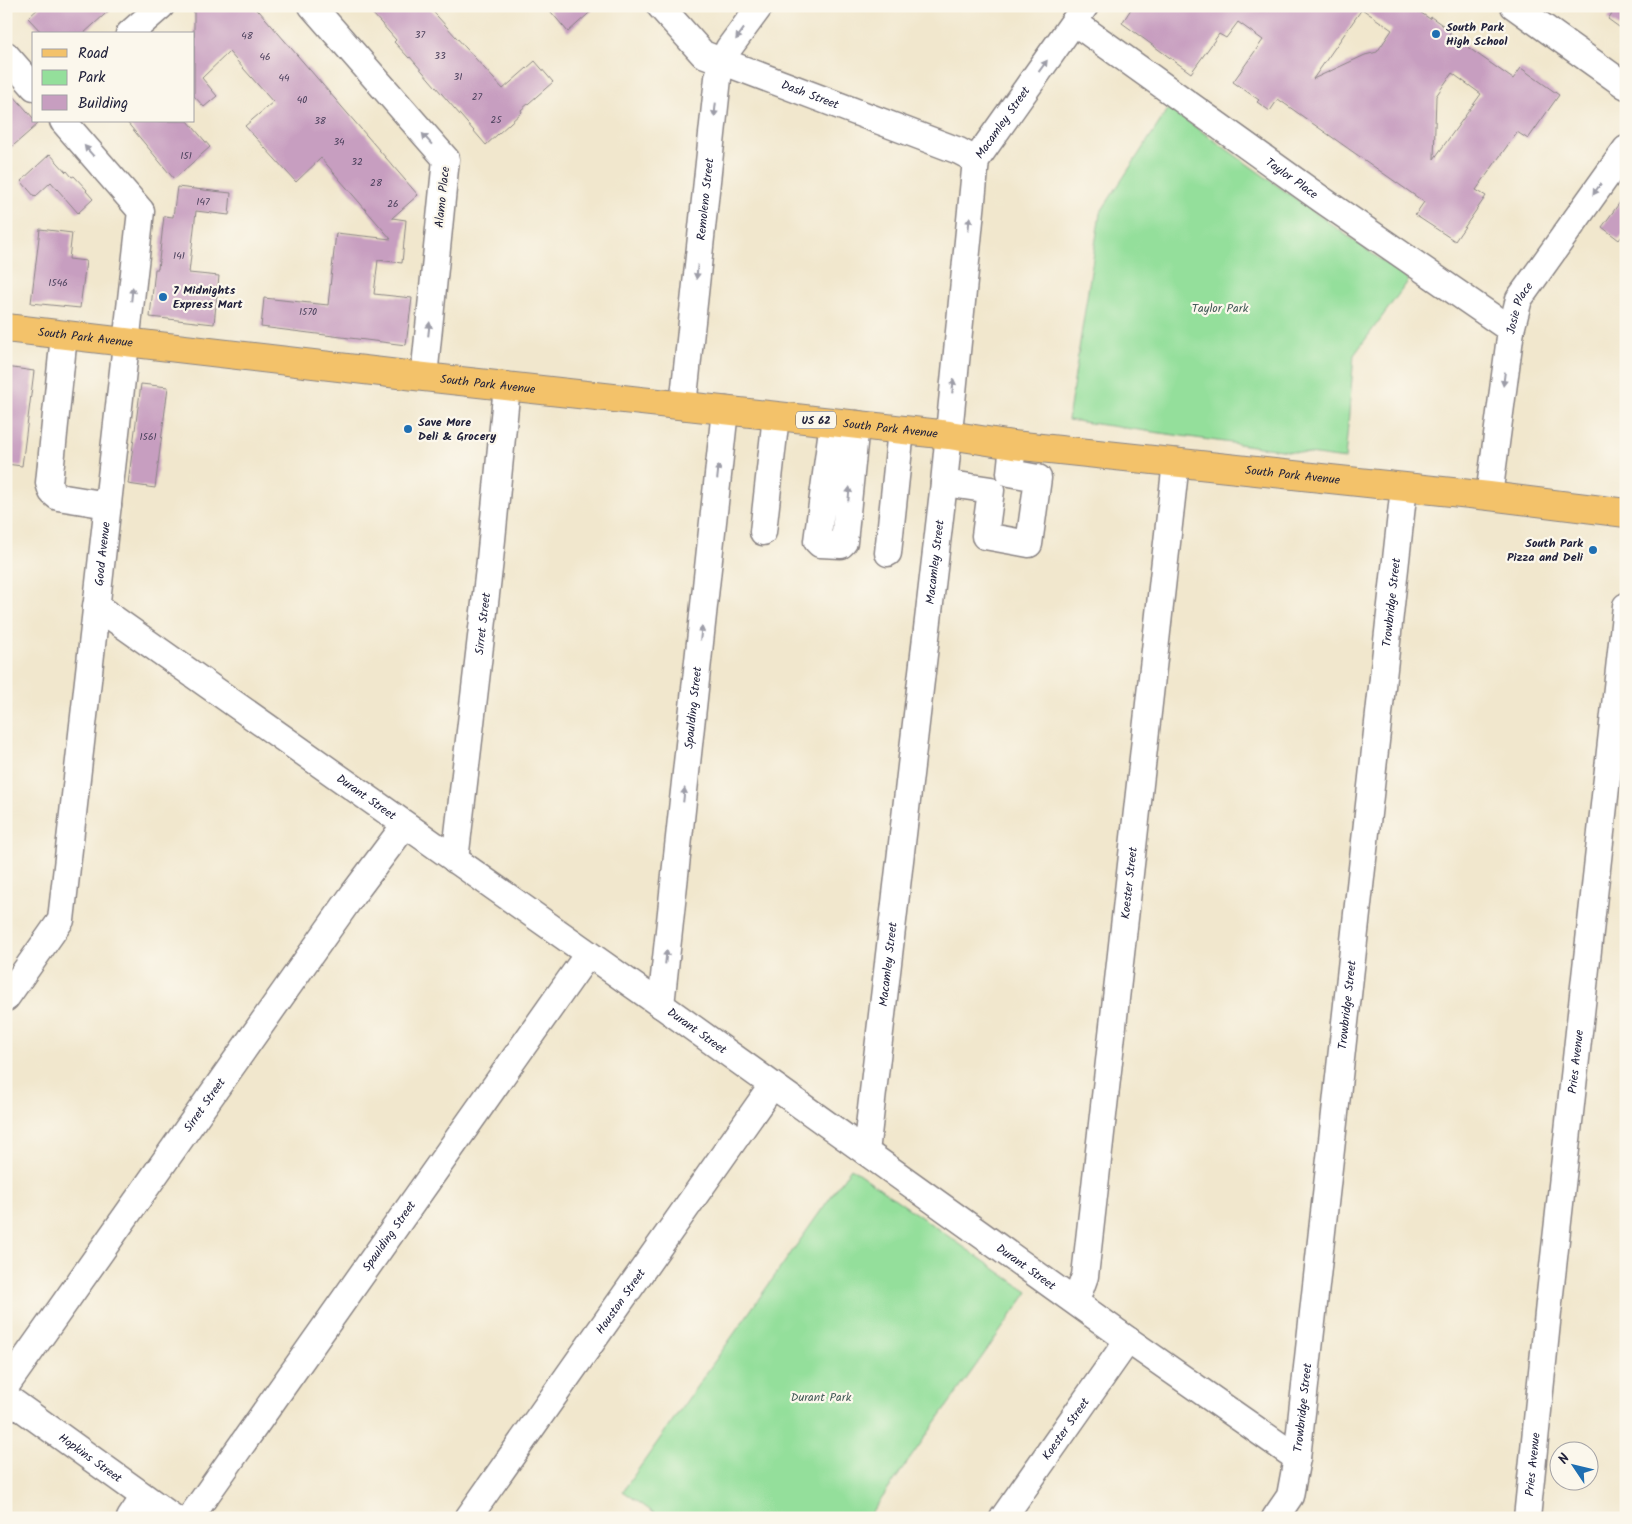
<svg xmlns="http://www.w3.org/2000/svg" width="1632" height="1524" viewBox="0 0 1632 1524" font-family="Kalam,sans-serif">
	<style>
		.green { fill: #94df9b; stroke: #5b806b }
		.building { fill: #c79ec0; fill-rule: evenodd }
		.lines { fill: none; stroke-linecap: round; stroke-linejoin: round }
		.minor-casing { stroke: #8a8484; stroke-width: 29 }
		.major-casing { stroke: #8a8484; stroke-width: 30 }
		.minor { stroke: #fff; stroke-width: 26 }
		.major { stroke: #f3c26a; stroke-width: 28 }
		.oneway { fill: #9c9ca7 }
		.poi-dot { fill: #1f6fb2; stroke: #fbf7ec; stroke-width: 2 }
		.labels { text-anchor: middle; stroke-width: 4.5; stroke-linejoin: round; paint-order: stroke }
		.number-label { font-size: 10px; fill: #4b415c }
		.shield { fill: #fbf7ec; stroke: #636270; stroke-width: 1 }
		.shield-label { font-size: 11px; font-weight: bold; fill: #22223b }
		.poi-label { font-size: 12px; font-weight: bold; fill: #22223b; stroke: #fbf7ec; text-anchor: start }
		.street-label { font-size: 12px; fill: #22223b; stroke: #fbf7ec }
		.park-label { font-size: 12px; fill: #445b58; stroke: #fbf7ec }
	</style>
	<rect width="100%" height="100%" fill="#fbf7ec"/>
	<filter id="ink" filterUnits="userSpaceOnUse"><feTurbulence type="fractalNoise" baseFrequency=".02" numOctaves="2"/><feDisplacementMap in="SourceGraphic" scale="10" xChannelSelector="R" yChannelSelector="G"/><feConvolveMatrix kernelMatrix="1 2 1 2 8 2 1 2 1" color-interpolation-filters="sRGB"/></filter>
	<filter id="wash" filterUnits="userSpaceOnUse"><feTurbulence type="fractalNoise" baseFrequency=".0096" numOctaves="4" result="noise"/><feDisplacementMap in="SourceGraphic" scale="20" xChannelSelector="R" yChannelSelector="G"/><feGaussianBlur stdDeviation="1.12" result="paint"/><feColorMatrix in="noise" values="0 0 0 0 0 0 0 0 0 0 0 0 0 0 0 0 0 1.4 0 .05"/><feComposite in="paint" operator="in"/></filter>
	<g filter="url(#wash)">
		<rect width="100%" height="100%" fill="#f1e7cd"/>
		<!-- green -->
		<g class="green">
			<path d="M1169,108L1409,280L1354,355L1345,459L1068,420L1100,213Z"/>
			<path d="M851,1168L1028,1292L868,1518H661L623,1491Z"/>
		</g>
		<g id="blocks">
			<!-- building -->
			<g class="building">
				<path d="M41,6H114L83,34H43L28,18Z"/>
				<path d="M194,6H253L258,12L259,11L418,195L392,218L406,220L402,263L378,260L374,294L412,298L406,345L261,327L264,298L328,305L336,233L391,239L321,158L296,182L245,126L273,102L229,52L202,78L217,96L204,107L194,96Z"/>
				<path d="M366,6H428L503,89L535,61L553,82L521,110L522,112L486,145L410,57L409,58L394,42L396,40Z"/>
				<path d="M546,6H597L568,32Z"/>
				<path d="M1133,6H1411L1430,19L1431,17L1451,31L1449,34L1513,79L1521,68L1559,95L1528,139L1517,132L1476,190L1486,196L1455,241L1415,215L1424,202L1278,99L1270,111L1257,102L1259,100L1233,82L1263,40L1238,22L1226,38L1219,34L1191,73L1122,23ZM1362,9L1392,30L1377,52L1365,55L1313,79ZM1452,73L1481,94L1434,159L1436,96Z"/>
				<path d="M1617,6H1626V32L1608,19Z"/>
				<path d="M6,87L34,119V121L38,124L6,152Z"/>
				<path d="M126,121H188L210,147L174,179Z"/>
				<path d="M50,154L66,172L67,171L72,177L74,176L87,190L86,191L93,199L78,213L51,182L35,197L21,181Z"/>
				<path d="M177,187L231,193L229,215L196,211L189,273L219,276L214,324L150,317L155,269H158L164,216L173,217Z"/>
				<path d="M1626,194V231L1619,240L1602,227Z"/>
				<path d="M40,229L72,233L69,259L86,261L80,308L31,303Z"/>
				<path d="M6,367L34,371L22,466L6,464Z"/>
				<path d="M141,384L168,387L155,488L128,484Z"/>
			</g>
		</g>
	</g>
	<g filter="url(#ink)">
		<use href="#blocks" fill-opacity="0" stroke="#8a8484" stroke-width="1"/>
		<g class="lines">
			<defs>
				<g id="minor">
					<path d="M312,6L446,159L424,377"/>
					<path id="s1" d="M660,6L703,54L959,151L976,160"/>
					<path d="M1514,6L1626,86"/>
					<path id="s2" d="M1074,22L1321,199L1511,330"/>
					<path d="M129,34L161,6"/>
					<path d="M6,55L34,87"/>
					<path d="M64,335L49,483L52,492L58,497L108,505"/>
					<path id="s3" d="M683,406L718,78L722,62L729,48L760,6"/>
					<path d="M833,422L817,541L820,544L841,545L844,542L856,424"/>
					<path d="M944,483L991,490L985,536L1029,544L1038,478L1010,473L1013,445"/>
					<path id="s4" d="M1489,496L1511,330L1519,299L1626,149"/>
					<path d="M763,532L776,416"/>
					<path d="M888,553L901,430"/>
					<path id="s5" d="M96,606L661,1005L1128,1340L1297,1458"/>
					<path id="s6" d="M455,860L490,560L507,386"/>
					<path id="s7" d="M6,998L61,920L141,211L63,121"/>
					<path id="s8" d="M661,1005L725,410"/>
					<path id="s9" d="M866,1152L944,483L976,160L1085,6"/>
					<path id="s10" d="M1076,1301L1085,1276L1176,462"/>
					<path id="s11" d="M6,1386L354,893L405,825"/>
					<path id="s12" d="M6,1397L174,1518"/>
					<path d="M130,1518L144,1497"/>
					<path id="s13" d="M190,1518L588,954"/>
					<path id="s14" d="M468,1518L772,1086"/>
					<path id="s15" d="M1003,1518L1128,1340"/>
					<path id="s16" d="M1275,1518L1290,1496L1297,1458L1404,487"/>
					<path id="s17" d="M1527,1518L1549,1303L1626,606"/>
				</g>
				<g id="major">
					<path id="s18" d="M6,328L424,377L949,435L1013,445L1489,496L1626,513"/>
				</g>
			</defs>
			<!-- minor casing -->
			<use href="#minor" class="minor-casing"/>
			<!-- major casing -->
			<use href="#major" class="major-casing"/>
			<!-- minor -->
			<use href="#minor" class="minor"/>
			<!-- major -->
			<use href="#major" class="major"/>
		</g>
		<!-- one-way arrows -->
		<defs><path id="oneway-solid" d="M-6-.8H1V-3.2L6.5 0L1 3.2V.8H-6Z" transform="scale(1.25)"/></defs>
		<g class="oneway">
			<use href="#oneway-solid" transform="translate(740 34) rotate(126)"/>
			<use href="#oneway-solid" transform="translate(1043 66) rotate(-54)"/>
			<use href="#oneway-solid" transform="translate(715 110) rotate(96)"/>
			<use href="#oneway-solid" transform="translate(427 139) rotate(-131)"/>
			<use href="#oneway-solid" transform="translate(89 151) rotate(-131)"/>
			<use href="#oneway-solid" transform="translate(1597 189) rotate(125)"/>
			<use href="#oneway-solid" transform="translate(969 224) rotate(-84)"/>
			<use href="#oneway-solid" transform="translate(697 272) rotate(96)"/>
			<use href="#oneway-solid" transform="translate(132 294) rotate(-84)"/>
			<use href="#oneway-solid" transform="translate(429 329) rotate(-84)"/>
			<use href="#oneway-solid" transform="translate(1504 379) rotate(97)"/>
			<use href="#oneway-solid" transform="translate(953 386) rotate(-84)"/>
			<use href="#oneway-solid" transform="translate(718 472) rotate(-84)"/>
			<use href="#oneway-solid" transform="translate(849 494) rotate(-84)"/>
			<use href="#oneway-solid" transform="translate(701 633) rotate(-84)"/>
			<use href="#oneway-solid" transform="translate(684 795) rotate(-84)"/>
			<use href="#oneway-solid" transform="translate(666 957) rotate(-84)"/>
		</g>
	</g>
	<!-- markers -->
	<g class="poi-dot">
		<circle cx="1436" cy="34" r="5"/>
		<circle cx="163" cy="297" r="5"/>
		<circle cx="408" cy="429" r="5"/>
		<circle cx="1593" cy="550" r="5"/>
	</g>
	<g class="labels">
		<!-- number labels -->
		<g class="number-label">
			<text x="420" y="38">37</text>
			<text x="247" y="39">48</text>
			<text x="440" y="59">33</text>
			<text x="265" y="60">46</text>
			<text x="458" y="80">31</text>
			<text x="284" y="81">44</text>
			<text x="477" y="100">27</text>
			<text x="302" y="103">40</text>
			<text x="496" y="123">25</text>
			<text x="320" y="124">38</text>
			<text x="339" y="145">34</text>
			<text x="186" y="159">151</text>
			<text x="357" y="165">32</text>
			<text x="376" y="186">28</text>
			<text x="203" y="205">147</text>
			<text x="393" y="207">26</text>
			<text x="179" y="259">141</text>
			<text x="58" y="286">1546</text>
			<text x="308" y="315">1570</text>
			<text x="148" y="440">1561</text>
		</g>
		<!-- shield labels -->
		<rect class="shield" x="796" y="411.5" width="40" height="17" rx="4"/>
		<g class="shield-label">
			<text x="816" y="424">US 62</text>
		</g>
		<!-- poi labels -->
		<g class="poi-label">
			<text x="1446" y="31">South Park<tspan x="1446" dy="14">High School</tspan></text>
			<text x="173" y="294">7 Midnights<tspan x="173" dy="14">Express Mart</tspan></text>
			<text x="418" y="426">Save More<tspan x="418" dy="14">Deli &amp; Grocery</tspan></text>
			<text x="1583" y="547" text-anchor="end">South Park<tspan x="1583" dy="14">Pizza and Deli</tspan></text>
		</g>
		<!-- street labels -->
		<g class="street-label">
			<text dy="4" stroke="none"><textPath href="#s1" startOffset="179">Dash Street</textPath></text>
			<text dy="4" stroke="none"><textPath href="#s9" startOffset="1044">Macamley Street</textPath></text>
			<text dy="4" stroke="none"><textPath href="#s2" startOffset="268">Taylor Place</textPath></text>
			<text transform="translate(442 197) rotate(-84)" y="4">Alamo Place</text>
			<text dy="4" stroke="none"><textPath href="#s3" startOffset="208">Remoleno Street</textPath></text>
			<text dy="4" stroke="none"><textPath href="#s4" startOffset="191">Josie Place</textPath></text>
			<text dy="4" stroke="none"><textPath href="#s18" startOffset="80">South Park Avenue</textPath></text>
			<text dy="4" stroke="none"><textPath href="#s18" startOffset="485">South Park Avenue</textPath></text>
			<text dy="4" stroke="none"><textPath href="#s18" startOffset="890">South Park Avenue</textPath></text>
			<text dy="4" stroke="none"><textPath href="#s18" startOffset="1295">South Park Avenue</textPath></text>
			<text dy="4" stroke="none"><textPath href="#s7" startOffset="464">Good Avenue</textPath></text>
			<text dy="4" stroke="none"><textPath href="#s9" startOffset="594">Macamley Street</textPath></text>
			<text dy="4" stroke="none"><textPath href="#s16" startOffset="926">Trowbridge Street</textPath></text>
			<text dy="4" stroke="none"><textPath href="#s6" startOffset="238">Sirret Street</textPath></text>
			<text dy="4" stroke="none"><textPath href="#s8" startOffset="299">Spaulding Street</textPath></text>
			<text dy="4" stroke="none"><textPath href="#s5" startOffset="331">Durant Street</textPath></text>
			<text dy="4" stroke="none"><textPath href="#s10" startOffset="422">Koester Street</textPath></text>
			<text dy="4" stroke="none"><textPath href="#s9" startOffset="189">Macamley Street</textPath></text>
			<text dy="4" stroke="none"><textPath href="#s16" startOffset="521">Trowbridge Street</textPath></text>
			<text dy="4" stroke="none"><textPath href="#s5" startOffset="736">Durant Street</textPath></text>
			<text dy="4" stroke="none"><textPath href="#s17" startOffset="459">Pries Avenue</textPath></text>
			<text dy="4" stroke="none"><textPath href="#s11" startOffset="344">Sirret Street</textPath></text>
			<text dy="4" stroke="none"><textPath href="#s13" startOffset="345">Spaulding Street</textPath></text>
			<text dy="4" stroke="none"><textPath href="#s5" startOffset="1141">Durant Street</textPath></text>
			<text dy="4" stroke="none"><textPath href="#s14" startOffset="265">Houston Street</textPath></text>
			<text dy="4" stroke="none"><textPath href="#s16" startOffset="116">Trowbridge Street</textPath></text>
			<text dy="4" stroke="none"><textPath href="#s15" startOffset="109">Koester Street</textPath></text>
			<text dy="4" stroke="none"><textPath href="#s12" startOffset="104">Hopkins Street</textPath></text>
			<text dy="4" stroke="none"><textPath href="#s17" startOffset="54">Pries Avenue</textPath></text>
		</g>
		<!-- park labels -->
		<g class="park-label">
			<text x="1220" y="312">Taylor Park</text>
			<text x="821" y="1401">Durant Park</text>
		</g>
	</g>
	<!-- margin -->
	<rect width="1632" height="1524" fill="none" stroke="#fbf7ec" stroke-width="25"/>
	<!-- legend -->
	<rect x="32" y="32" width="162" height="90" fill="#fbf7ec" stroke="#a4a2a5"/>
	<rect x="42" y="49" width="25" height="8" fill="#f3c26a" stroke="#a4a2a5"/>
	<text x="78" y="58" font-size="15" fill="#22223b">Road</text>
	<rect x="42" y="70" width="25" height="15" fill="#94df9b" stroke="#a4a2a5"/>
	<text x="78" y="82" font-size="15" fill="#22223b">Park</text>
	<rect x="42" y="95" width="25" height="15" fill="#c79ec0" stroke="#a4a2a5"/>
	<text x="78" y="108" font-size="15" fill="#22223b">Building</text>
	<!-- north arrow -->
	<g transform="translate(1574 1466) rotate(305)"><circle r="24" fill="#fbf7ec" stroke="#a4a2a5"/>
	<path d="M0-4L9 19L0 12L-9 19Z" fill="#1f6fb2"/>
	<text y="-8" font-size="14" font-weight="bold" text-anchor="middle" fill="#22223b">N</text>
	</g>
</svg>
